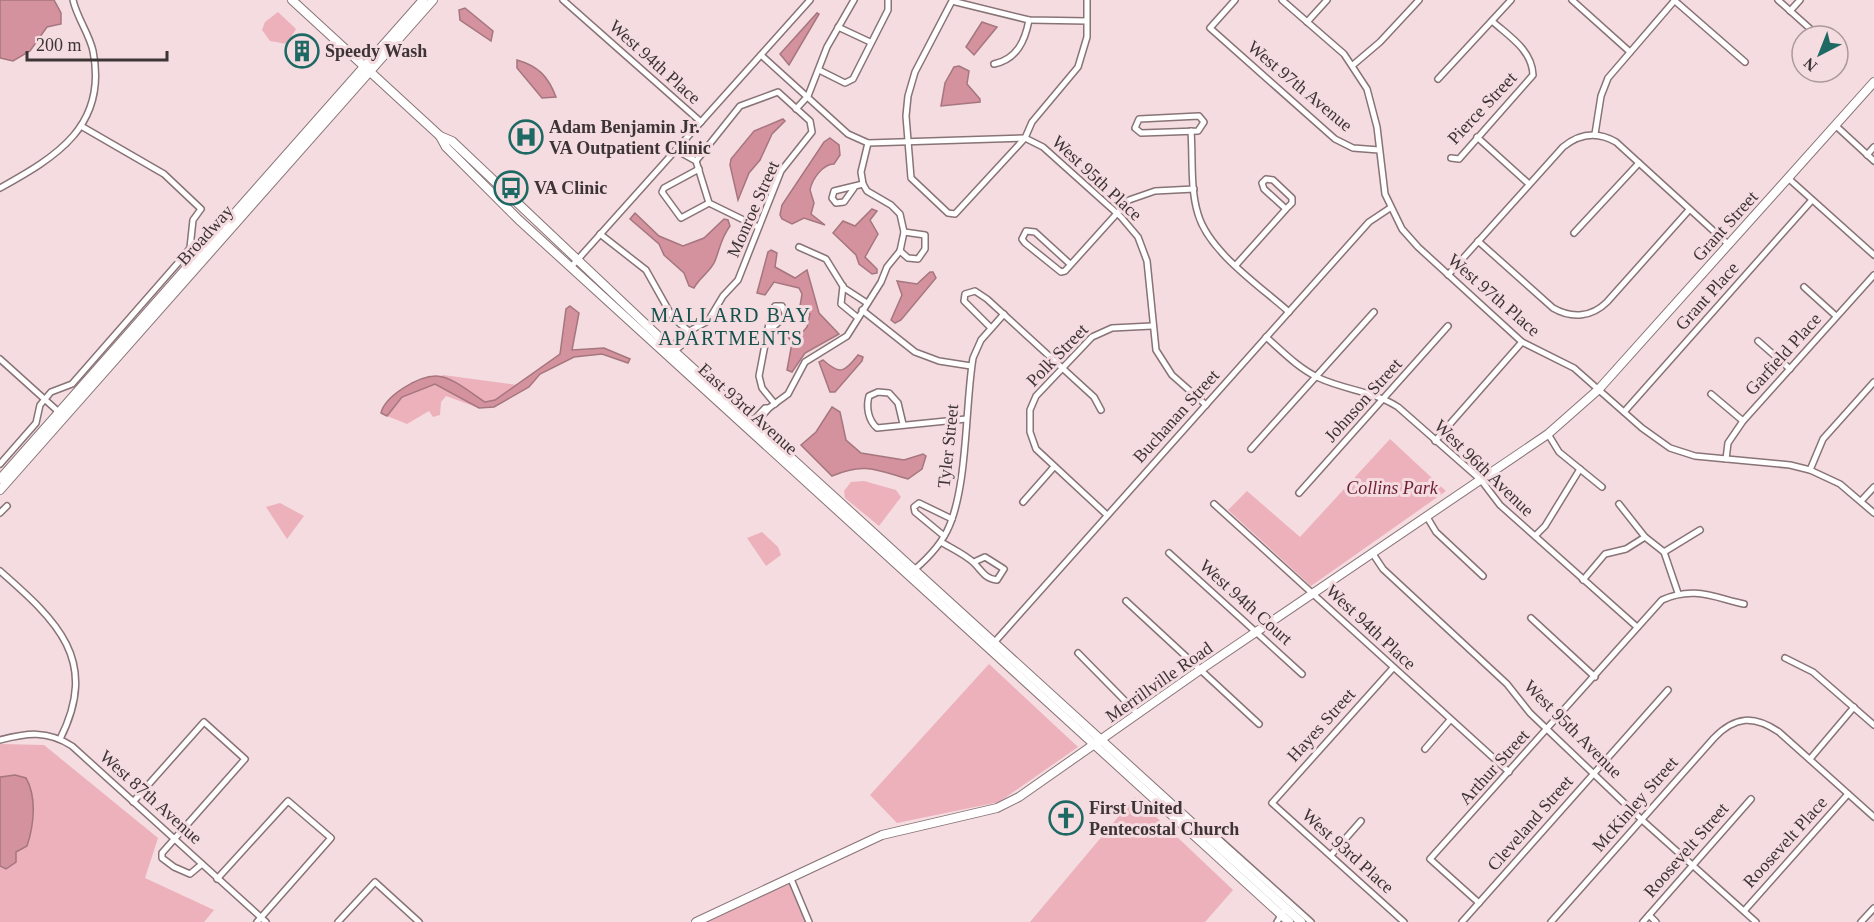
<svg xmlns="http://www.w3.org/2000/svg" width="1874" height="922" viewBox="0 0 1874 922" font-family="Georgia,serif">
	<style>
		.green { fill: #edb1bb }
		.water { fill: #d3929d; stroke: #a6767e; stroke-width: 1.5 }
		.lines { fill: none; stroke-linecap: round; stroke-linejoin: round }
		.street-casing { stroke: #887376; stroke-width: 8 }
		.secondary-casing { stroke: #887376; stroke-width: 10 }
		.primary-casing { stroke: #887376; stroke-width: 10 }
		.street { stroke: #fff; stroke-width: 5 }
		.secondary { stroke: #fff; stroke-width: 8 }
		.primary { stroke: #fff; stroke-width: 8 }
		.labels { text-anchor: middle; stroke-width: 6; stroke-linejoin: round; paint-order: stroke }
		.poi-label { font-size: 18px; font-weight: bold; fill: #3d3436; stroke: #f4dce0; text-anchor: start }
		.street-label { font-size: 18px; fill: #3d3436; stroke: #f4dce0 }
		.park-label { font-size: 18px; font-style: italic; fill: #6c1f34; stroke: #f4dce0 }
		.neighbourhood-label { font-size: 20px; letter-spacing: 1.5px; fill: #15514c; stroke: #f4dce0 }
	</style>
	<rect width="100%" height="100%" fill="#f4dce0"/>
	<!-- green -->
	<g class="green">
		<path d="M278,12L296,29L287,44L270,41L262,30L265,22Z"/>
		<path d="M443,375L518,385L495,401L485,402L440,377Z"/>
		<path d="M435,384L479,408L446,396L441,402L440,415L433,417L429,411L407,424L387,416L402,397Z"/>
		<path d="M1390,439L1446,491L1311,586L1228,510L1247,491L1300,537Z"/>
		<path d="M864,481L896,490L901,497L879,526L845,498L844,491L851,482Z"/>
		<path d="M280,503L304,516L287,539L266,507Z"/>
		<path d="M762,532L778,547L781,555L766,566L747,538Z"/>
		<path d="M989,664L1078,747L999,802L897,823L870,795Z"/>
		<path d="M0,744L44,745L158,838L145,878L214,910L204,922H0Z"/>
		<path d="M1135,797L1233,890L1205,922H1030Z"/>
		<path d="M791,879L809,922H698Z"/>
	</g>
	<!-- water -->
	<g class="water">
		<path d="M0,0H54L61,13V24L47,27L30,51L13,61L0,58Z"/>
		<path d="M465,8L493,31L491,41L460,20L459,10Z"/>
		<path d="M817,13L819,14L789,65L780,54Z"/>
		<path d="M982,22L997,27L974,55L966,47Z"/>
		<path d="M517,60C538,66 548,76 556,97L542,98L517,68Z"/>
		<path d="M959,66L969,71L967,84L980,99V102L941,106L945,83L954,67Z"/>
		<path d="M783,119L785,121L772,134L760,160L749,173L738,200L730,165L731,159L754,131Z"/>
		<path d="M830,138L839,145L840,155L834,164C823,164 812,179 810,190L814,203L811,214L825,225L804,218L792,224L782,219L780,215L782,205L824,142Z"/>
		<path d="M872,209L877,211L870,220L878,234L865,257L877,269V273L872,274L859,264L856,255L833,233L843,221L855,226Z"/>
		<path d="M635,213L659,236L683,246L704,238L724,219L728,220L730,226C721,238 720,248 715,261C711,271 699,278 694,288L689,286L684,273L664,255L659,244L630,219Z"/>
		<path d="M771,250L777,253L775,267L795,278L807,270L819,313L839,334L805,353L792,372L787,370L792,343L788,337L797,339L807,327L810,314L800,306L802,294L799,288L774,282L765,295L757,293L768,252Z"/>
		<path d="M930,272H933L936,278L901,320L895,323L891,320L902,295L897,281L917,284Z"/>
		<path d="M570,306L579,313L572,350L604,348L630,359L628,363L602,354L574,357L540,374L529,387L494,407L479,408L435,384L402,397L387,416L381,413C385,396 418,376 436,376C452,376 472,394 485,402L495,400L560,354L566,309Z"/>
		<path d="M858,355L863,357L862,361L835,392H830L819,362L823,360C840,375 844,373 858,355Z"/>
		<path d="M832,407L840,412L846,440L861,453L904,460L923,454L926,456L922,469L908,479C877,470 864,462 832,476L801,445L816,432Z"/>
		<path d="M15,775L26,778C37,797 34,825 27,846L16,852V862L6,869L0,866V777Z"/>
	</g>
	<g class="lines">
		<defs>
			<g id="street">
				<path d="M563,0L701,122"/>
				<path d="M1087,0V37L1078,67L1032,122L1025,138L955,214L948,213L911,178L906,116L908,96L915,72L952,1L1029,20L1087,21"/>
				<path d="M1235,0L1210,28L1335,139L1353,148L1379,150"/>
				<path d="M1282,0L1344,54L1367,89L1377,127L1385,194L1402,229L1418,247L1522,342L1574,368L1642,428L1670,448L1695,456L1790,465L1810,470L1840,484L1874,513"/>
				<path d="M1572,0L1630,52"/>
				<path d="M1674,0L1745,62"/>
				<path d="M1778,0L1816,34"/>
				<path d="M1790,11L1800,0"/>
				<path d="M1307,22L1327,0"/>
				<path d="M838,27L870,42"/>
				<path d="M761,55L848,134L868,143L1025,138L1043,147L1121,217L1138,237L1147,261L1156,350L1172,375L1206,405"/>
				<path d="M994,64C1017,59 1025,41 1029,20"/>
				<path d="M1353,65L1380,42L1419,0"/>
				<path d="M819,70L845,83L853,79L888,10V0"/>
				<path d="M1438,79L1511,0"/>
				<path d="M796,109L808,96L827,47L854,0"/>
				<path d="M1199,116L1204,122L1198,131L1141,133L1135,128L1139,119Z"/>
				<path d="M1835,125L1874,161"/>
				<path d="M1191,131C1193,158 1190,188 1198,214C1209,252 1260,286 1289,312"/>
				<path d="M1595,134L1601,96L1608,78L1675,0"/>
				<path d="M1477,137L1529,184"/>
				<path d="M676,150L696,161L709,203L758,227"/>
				<path d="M1867,155L1874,147"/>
				<path d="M1451,158L1459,159L1533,75C1532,50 1510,37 1492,21"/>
				<path d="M699,169L664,188L662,192L681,218L709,203"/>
				<path d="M1788,178L1874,255"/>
				<path d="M0,188C56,157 108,126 93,51C89,33 77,18 73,0"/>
				<path d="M854,188L844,202L836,203L832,198L834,191L863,184"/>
				<path d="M1574,233L1639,163"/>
				<path d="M600,234L646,270L673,318L690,332"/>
				<path d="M1478,241L1553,308C1572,319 1592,317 1607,302L1689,210"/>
				<path d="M799,247L826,259L844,288L867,303"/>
				<path d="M900,251L908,258L918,259L925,249V235L904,232"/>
				<path d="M1070,264L1035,232L1026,231L1022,239L1025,243L1061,272L1065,271L1129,200L1155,191L1194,189"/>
				<path d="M1236,265L1286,209L1292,203V198L1273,180L1266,179L1262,183L1264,189L1286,209"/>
				<path d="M571,267L810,0"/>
				<path d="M1448,275L1563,147C1580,133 1597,131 1616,142L1729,245"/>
				<path d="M843,286L841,304L858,318"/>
				<path d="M1804,287L1836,316"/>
				<path d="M862,310L915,352L939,361L971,366"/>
				<path d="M991,328L964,301L965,294L975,291L987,299L1094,397L1101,410"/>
				<path d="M767,333L786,315L782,306H775L771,313L759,376L762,388L775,404"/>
				<path d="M1266,337C1283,352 1298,368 1319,378C1345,390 1373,391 1398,407L1481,480L1500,505L1637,627"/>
				<path d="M1758,341L1790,369"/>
				<path d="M670,350L682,335L708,321L723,296L738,280L781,171L812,132L810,121L778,92L740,106L696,161"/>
				<path d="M672,353L682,345L690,332"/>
				<path d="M0,359L61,414"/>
				<path d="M1711,394L1743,421"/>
				<path d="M1624,412L1812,200"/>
				<path d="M751,423L765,408H769L788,394L805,362L847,336L881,282L887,267L900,251L904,232L900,214L891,205L867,191L863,184L861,172L868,143"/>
				<path d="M903,424L898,403L889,393L878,392L869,396C866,407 868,420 877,428L966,419"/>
				<path d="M753,426L769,408"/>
				<path d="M1548,434L1559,452L1602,487"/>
				<path d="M1435,441L1522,342"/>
				<path d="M1251,449L1374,312"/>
				<path d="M1726,459L1728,443L1743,421L1874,275"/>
				<path d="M0,464L36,423L40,405L51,392L72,384L184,256L190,248L193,220L201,209L164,174L81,126"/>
				<path d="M1810,470L1823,439L1874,382"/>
				<path d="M1299,493L1448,326"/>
				<path d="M1861,501L1874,487"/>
				<path d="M1023,502L1053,468"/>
				<path d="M1214,504L1509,772"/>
				<path d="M1619,504L1645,537L1664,552L1678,593"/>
				<path d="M0,513L7,506"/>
				<path d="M1107,515L1036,449L1030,432V410L1036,396L1092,337L1112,328L1152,326"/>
				<path d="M1427,517L1436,532L1483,576"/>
				<path d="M944,536L915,512L914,507L919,503L952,519"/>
				<path d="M1535,536L1545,526L1580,469"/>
				<path d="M941,542C951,548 966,555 974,563C982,571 985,579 997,580L1004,569L985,557L974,562"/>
				<path d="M1664,552L1700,530"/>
				<path d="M1169,553L1302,674"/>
				<path d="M1373,554L1383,569L1507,684L1530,713L1642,820L1756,922"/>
				<path d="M0,571C57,621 100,660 60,739"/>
				<path d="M908,575C923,563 938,549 947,531C968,489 965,406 973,358L981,340L1004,314"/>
				<path d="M1583,580L1605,554L1626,549L1645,537"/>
				<path d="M1126,601L1259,724"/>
				<path d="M1531,618L1595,677"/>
				<path d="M992,645L1369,222L1390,208"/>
				<path d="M1078,653L1138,714"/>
				<path d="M1785,658L1813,672L1874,725"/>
				<path d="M1393,668L1272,803L1404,922"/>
				<path d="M0,740C27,733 47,730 72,746L266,922"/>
				<path d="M1425,749L1450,720"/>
				<path d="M1810,759L1854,707"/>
				<path d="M133,802L204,722L245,759L162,853V858L174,867L190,874L202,864"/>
				<path d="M1200,841L1209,833H1212L1311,922"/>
				<path d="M1331,855L1361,821"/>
				<path d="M217,879L288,801L331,838L257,922"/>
				<path d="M791,879L809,922"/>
				<path d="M1479,903L1430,859L1662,600C1693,586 1713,597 1744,604"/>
				<path d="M1744,911L1848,794"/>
				<path d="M1649,915L1656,922"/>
				<path d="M338,922L375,882L419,922"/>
				<path d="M1277,922L1283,912"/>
				<path d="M1462,922L1668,690"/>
				<path d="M1551,922L1714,738C1735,716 1754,715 1779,732L1874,817"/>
				<path d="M1643,922L1751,799"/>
				<path d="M1861,922L1874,908"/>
			</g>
			<g id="secondary">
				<path d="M292,0L440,136L452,141L675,352L1301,922"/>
				<path d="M440,136L446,147L519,220L1289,922"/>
				<path d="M696,922L882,835L997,808L1019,797L1200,670L1548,434L1599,389L1874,82"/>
			</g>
			<g id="primary">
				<path d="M0,479L423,0"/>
				<path d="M0,490L433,0"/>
			</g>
		</defs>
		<!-- street casing -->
		<use href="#street" class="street-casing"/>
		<!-- secondary casing -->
		<use href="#secondary" class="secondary-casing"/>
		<!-- primary casing -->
		<use href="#primary" class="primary-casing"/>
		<!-- street -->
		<use href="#street" class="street"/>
		<!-- secondary -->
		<use href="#secondary" class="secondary"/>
		<!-- primary -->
		<use href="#primary" class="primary"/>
	</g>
	<!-- icons -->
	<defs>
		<symbol id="building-ring" viewBox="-11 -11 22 22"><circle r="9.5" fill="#f4dce0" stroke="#1e6963" stroke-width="1.5"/><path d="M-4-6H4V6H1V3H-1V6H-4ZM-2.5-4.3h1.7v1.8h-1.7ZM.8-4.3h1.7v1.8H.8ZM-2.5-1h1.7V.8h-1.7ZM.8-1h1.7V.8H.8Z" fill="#1e6963"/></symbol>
		<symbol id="hospital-ring" viewBox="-11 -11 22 22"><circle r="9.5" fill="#f4dce0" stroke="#1e6963" stroke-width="1.5"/><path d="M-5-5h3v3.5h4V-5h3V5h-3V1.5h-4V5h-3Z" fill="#1e6963"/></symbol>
		<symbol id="bus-ring" viewBox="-11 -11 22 22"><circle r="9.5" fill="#f4dce0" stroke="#1e6963" stroke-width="1.5"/><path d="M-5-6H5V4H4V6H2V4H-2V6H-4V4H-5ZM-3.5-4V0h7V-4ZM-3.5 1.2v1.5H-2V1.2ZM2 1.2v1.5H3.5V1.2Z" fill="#1e6963"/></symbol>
		<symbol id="church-ring" viewBox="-11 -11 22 22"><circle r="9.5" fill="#f4dce0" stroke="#1e6963" stroke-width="1.5"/><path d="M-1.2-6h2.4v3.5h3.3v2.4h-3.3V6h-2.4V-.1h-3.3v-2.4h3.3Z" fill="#1e6963"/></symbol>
	</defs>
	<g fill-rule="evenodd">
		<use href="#building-ring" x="283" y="32" width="38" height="38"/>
		<use href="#hospital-ring" x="507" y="118" width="38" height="38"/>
		<use href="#bus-ring" x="492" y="169" width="38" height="38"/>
		<use href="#church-ring" x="1047" y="799" width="38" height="38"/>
	</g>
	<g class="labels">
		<!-- poi labels -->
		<g class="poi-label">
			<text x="325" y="57">Speedy Wash</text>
			<text x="549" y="133">Adam Benjamin Jr.<tspan x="549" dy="21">VA Outpatient Clinic</tspan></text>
			<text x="534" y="194">VA Clinic</text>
			<text x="1089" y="814">First United<tspan x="1089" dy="21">Pentecostal Church</tspan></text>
		</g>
		<!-- street labels -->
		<g class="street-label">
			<text transform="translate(655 62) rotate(42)" y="6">West 94th Place</text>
			<text transform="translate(1300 86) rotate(40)" y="6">West 97th Avenue</text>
			<text transform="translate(1482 108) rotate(-47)" y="6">Pierce Street</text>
			<text transform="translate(1097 178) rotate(43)" y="6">West 95th Place</text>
			<text transform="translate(753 209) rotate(-66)" y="6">Monroe Street</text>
			<text transform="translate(1725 226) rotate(-48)" y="6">Grant Street</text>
			<text transform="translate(205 235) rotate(-48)" y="6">Broadway</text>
			<text transform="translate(1494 295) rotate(41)" y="6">West 97th Place</text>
			<text transform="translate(1707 296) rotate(-48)" y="6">Grant Place</text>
			<text transform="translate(1783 354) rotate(-48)" y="6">Garfield Place</text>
			<text transform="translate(1057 355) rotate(-46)" y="6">Polk Street</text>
			<text transform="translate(1363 400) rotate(-48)" y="6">Johnson Street</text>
			<text transform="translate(748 409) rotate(42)" y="6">East 93rd Avenue</text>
			<text transform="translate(1176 416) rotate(-48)" y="6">Buchanan Street</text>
			<text transform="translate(948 446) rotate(-84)" y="6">Tyler Street</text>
			<text transform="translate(1484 468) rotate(44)" y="6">West 96th Avenue</text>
			<text transform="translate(1246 602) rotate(42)" y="6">West 94th Court</text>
			<text transform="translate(1371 627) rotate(43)" y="6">West 94th Place</text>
			<text transform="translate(1159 682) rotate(-35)" y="6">Merrillville Road</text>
			<text transform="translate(1321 725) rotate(-48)" y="6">Hayes Street</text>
			<text transform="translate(1573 729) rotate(45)" y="6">West 95th Avenue</text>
			<text transform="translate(1494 767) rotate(-48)" y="6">Arthur Street</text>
			<text transform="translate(151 797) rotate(42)" y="6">West 87th Avenue</text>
			<text transform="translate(1635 804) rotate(-49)" y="6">McKinley Street</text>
			<text transform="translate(1530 823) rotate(-49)" y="6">Cleveland Street</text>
			<text transform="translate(1785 842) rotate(-48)" y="6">Roosevelt Place</text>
			<text transform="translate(1686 850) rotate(-49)" y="6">Roosevelt Street</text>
			<text transform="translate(1348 851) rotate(42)" y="6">West 93rd Place</text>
		</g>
		<!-- park labels -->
		<g class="park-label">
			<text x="1392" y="494">Collins Park</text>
		</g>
		<!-- neighbourhood labels -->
		<g class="neighbourhood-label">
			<text x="731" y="322">MALLARD BAY<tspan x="731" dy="23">APARTMENTS</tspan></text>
		</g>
	</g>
	<!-- north arrow -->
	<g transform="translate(1820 54) rotate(222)"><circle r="28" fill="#f4dce0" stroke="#ab999c" stroke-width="1.5"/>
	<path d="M0-4.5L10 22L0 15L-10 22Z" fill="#1e6963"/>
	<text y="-9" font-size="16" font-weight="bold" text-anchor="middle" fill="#3d3436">N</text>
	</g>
	<!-- scale -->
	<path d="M27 51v9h140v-9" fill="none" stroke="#3d3436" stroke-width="3"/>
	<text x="36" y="51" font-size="18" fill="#3d3436" stroke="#f4dce0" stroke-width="4.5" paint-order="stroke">200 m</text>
</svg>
